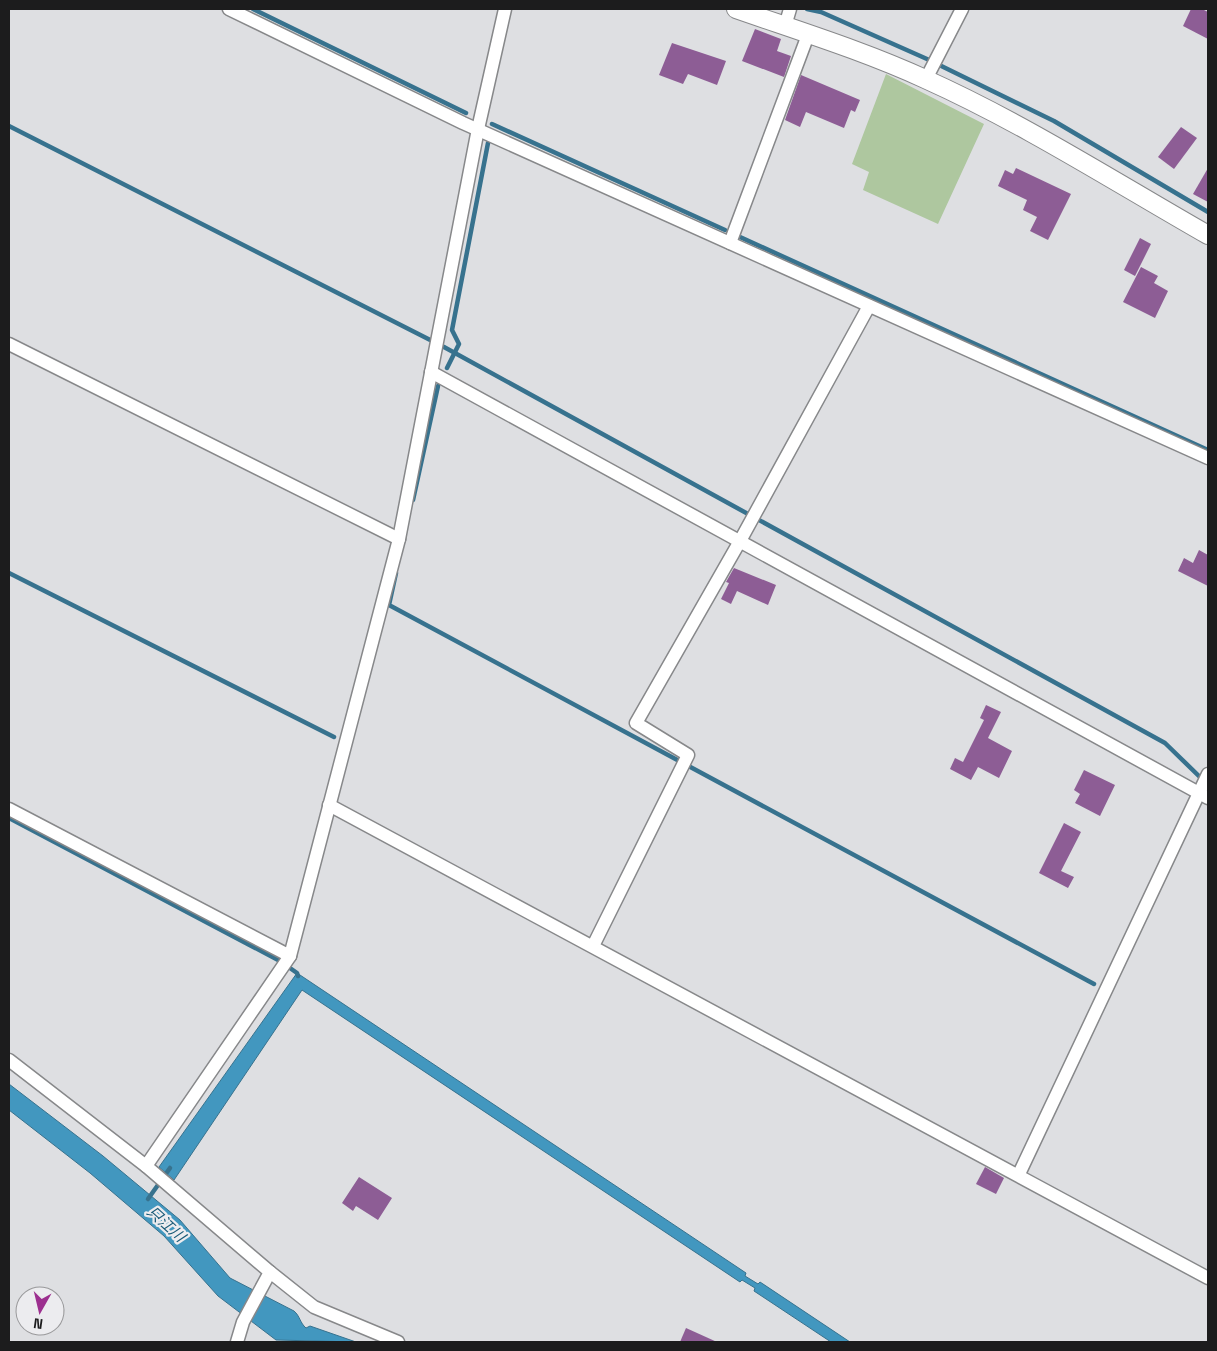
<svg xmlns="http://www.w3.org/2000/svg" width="1217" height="1351" viewBox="0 0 1217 1351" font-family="'Space Grotesk','Noto Sans JP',sans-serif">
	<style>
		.green { fill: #aec79f }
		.water { fill: #4297bf; stroke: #37728e }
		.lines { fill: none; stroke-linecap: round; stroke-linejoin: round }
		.stream { stroke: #37728e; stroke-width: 4.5 }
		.building { fill: #8d5d95 }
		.street-casing { stroke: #87888a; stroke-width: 15 }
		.secondary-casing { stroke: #87888a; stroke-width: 20 }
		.street { stroke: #fff; stroke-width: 12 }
		.secondary { stroke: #fff; stroke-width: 18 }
		.labels { text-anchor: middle; stroke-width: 4.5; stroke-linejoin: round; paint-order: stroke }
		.water-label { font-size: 15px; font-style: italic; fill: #1a5a77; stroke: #ececef }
	</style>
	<rect width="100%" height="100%" fill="#dedfe2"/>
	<!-- green -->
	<path class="green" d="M886,74L984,124L938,224L863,190L869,172L852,164Z"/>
	<!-- water -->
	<g class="water">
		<path d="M297,973L746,1273L745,1276L758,1284L760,1282L850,1342H831L754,1291L755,1288L742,1280L740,1282L302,990L174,1180L159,1167Z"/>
		<path d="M9,1084L103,1156L180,1220L230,1278L294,1311C300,1316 300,1323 306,1328L310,1326L356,1342L276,1340L218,1296L164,1236L90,1173L9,1110Z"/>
	</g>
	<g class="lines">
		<!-- stream -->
		<g class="stream">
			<path d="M253,9L466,113"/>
			<path d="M807,9L821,12L927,59L1054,121L1208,212"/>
			<path d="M492,124L725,230"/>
			<path d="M9,126L444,347L1165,743L1203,780"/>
			<path d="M740,237L1208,450"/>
			<path d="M447,368L459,344L452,330L488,143"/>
			<path d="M413,500L438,386"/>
			<path d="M9,573L334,737"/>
			<path d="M396,573L389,605L1094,984"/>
			<path d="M9,818L280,961L297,973L298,976"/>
			<path d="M148,1199L170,1168"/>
		</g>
	</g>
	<!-- building -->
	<g class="building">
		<path d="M1191,9H1202L1208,12V39L1183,26Z"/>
		<path d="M755,29L781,39L777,51L791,56L784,77L742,61Z"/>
		<path d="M672,43L726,61L717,85L688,74L683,84L659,75Z"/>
		<path d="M801,75L860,100L855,112L851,110L844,128L806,112L800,127L785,120Z"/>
		<path d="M1181,127L1197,138L1174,169L1158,157Z"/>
		<path d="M1016,168L1071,194L1048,240L1030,231L1037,217L1023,210L1027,200L998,186L1005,170L1013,174Z"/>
		<path d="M1208,168V202L1193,194Z"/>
		<path d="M1140,238L1151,244L1135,276L1124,270Z"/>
		<path d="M1141,267L1158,276L1154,283L1168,291L1155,318L1123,302Z"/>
		<path d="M1199,550L1208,555V586L1178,571L1184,558L1193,563Z"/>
		<path d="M734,568L776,585L768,605L737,591L731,604L721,599L729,583L726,582Z"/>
		<path d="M986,705L1001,712L988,738L1012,751L999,778L978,767L971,780L950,769L955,758L963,762L984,720L980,718Z"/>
		<path d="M1084,770L1115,785L1100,816L1075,803L1080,794L1074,790Z"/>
		<path d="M1064,823L1081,832L1061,871L1074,877L1068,888L1039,873Z"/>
		<path d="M985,1167L1004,1178L996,1194L976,1184Z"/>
		<path d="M359,1177L392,1198L378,1220L356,1206L353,1211L342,1203Z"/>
		<path d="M686,1328L717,1342H680Z"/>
	</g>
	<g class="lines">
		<defs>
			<g id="street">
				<path d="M229,9L463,123L1208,458"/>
				<path d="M785,26L790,9"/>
				<path d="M926,79L962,9"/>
				<path d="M730,243L808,35"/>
				<path d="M9,344L399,539"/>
				<path d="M431,372L1208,798"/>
				<path d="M329,805L1208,1278"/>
				<path d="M9,809L290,956"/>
				<path d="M593,946L688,755L636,723L740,541L869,306"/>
				<path d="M9,1060L146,1166L270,1272L243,1322L237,1342"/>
				<path d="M146,1166L290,956L399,539L478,129L505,9"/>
				<path d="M1019,1174L1208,774"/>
				<path d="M270,1272L314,1307L398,1342"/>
			</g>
			<path id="secondary" d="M736,9C799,31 864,51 925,79C1023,123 1115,182 1208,235"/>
		</defs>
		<!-- street casing -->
		<use href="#street" class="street-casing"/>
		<!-- secondary casing -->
		<use href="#secondary" class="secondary-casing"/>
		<!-- street -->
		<use href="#street" class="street"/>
		<!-- secondary -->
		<use href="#secondary" class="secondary"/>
	</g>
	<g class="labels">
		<!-- water labels -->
		<g class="water-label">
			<text transform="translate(166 1224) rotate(42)" y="5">只江川</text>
		</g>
	</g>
	<!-- border -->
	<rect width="1217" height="1351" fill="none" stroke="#1c1c1d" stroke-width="20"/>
	<!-- north arrow -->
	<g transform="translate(40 1311) rotate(188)"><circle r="24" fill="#ececef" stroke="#99999b"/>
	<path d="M0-4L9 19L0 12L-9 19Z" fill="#9c2f8f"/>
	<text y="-8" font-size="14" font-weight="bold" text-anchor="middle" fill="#1c1c1d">N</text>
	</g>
</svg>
